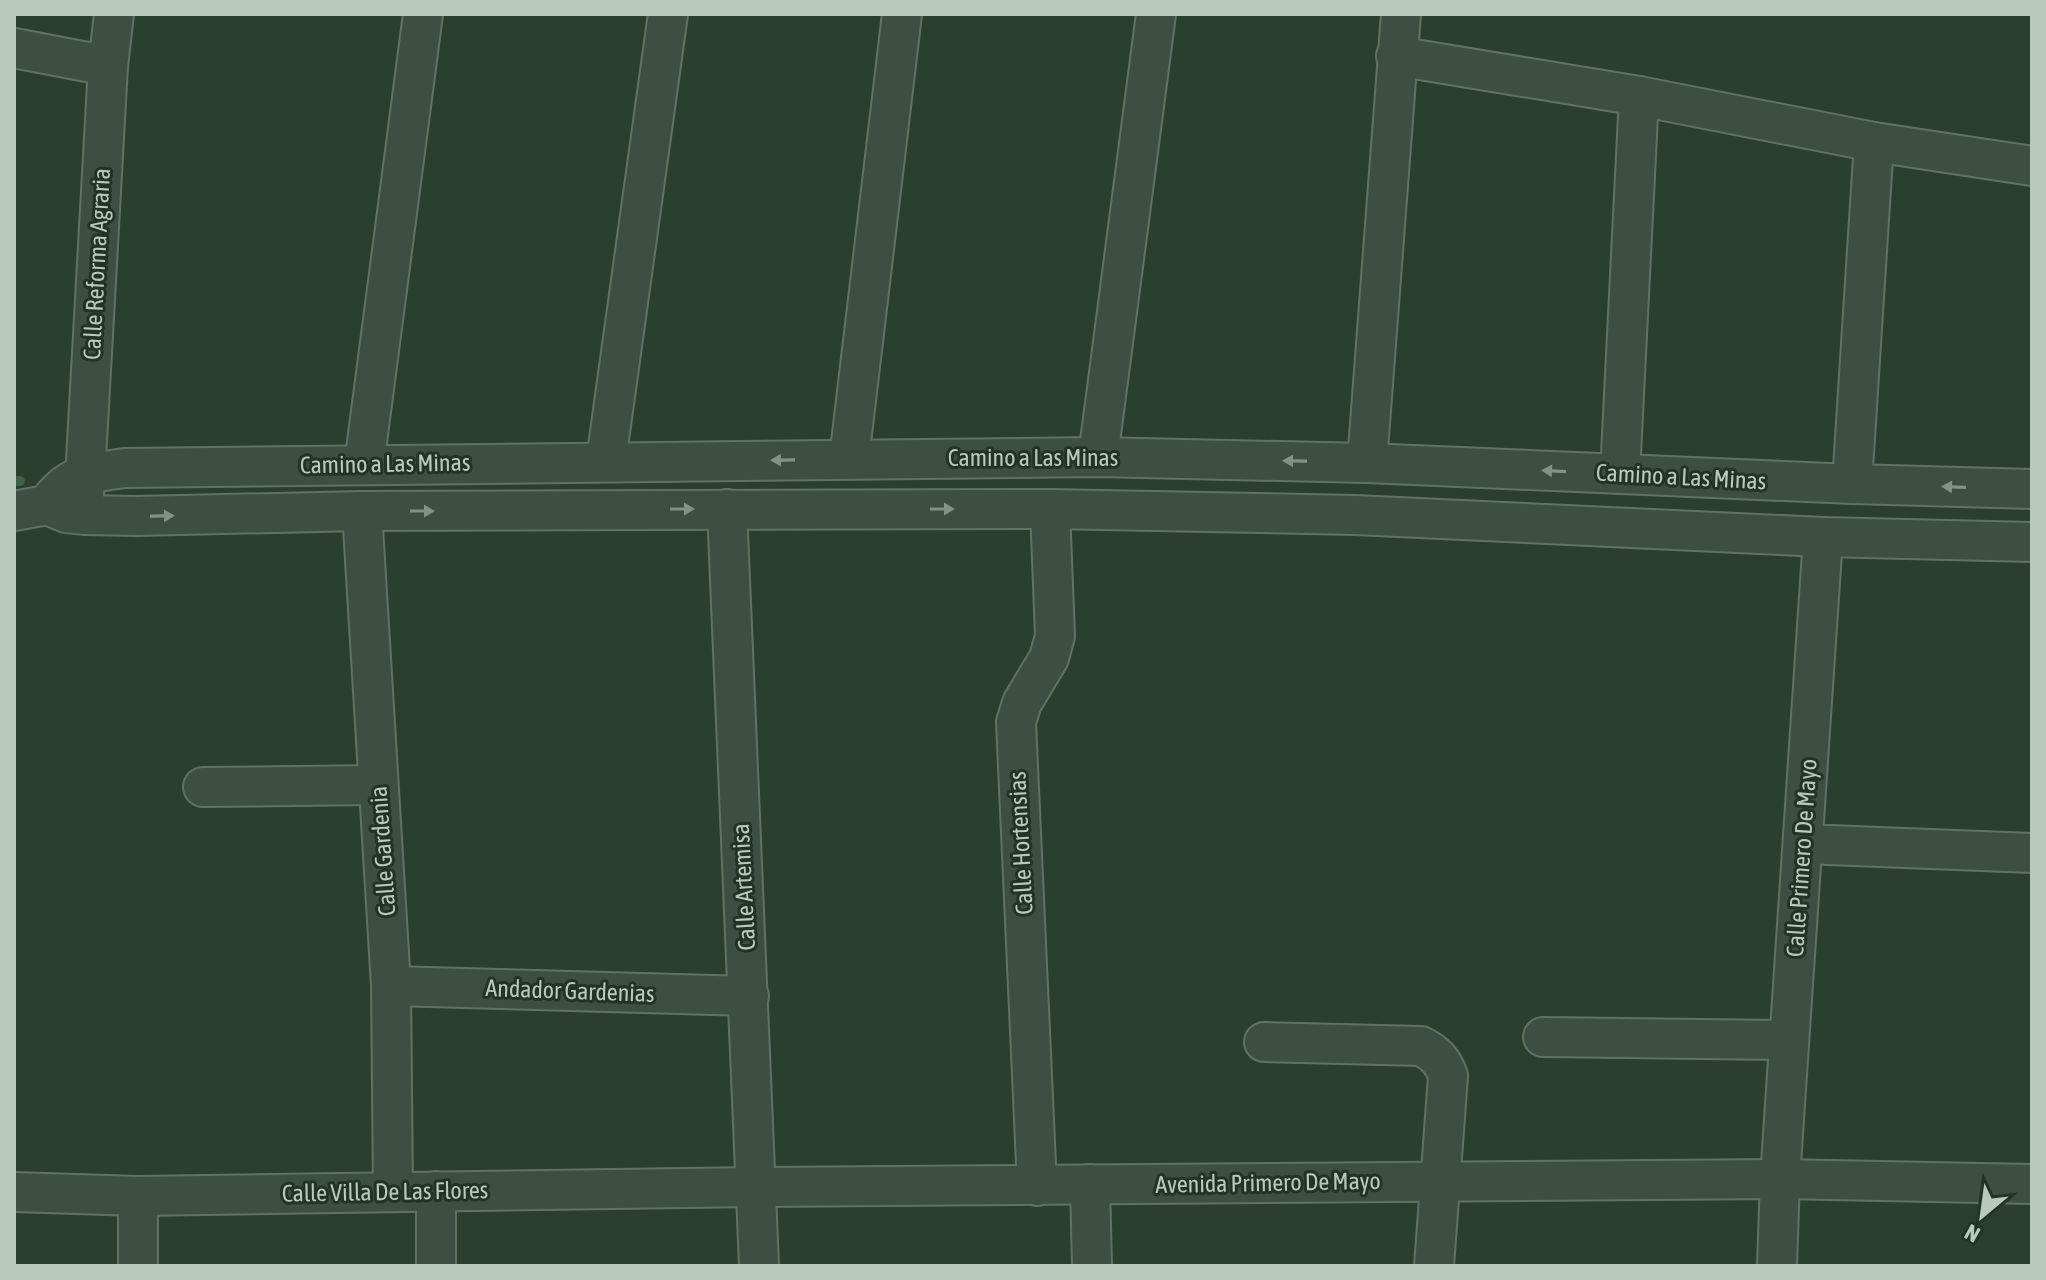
<svg xmlns="http://www.w3.org/2000/svg" width="2046" height="1280" viewBox="0 0 2046 1280" font-family="'Asap Condensed',sans-serif">
	<style>
		.lines { fill: none; stroke-linecap: round; stroke-linejoin: round }
		.stream { stroke: #3e6246; stroke-width: 10 }
		.minor-casing { stroke: #617265; stroke-width: 42 }
		.minor { stroke: #3d4f42; stroke-width: 38 }
		.oneway { fill: #829286 }
		.labels { text-anchor: middle; stroke-width: 6; stroke-linejoin: round; paint-order: stroke }
		.street-label { font-size: 24px; fill: #bac9be; stroke: #223426 }
	</style>
	<rect width="100%" height="100%" fill="#2a3f2e"/>
	<g class="lines">
		<!-- stream -->
		<path class="stream" d="M14,481H20"/>
		<defs>
			<g id="minor">
				<path d="M14,48L108,66"/>
				<path d="M1396,56L1639,96L1874,142L2032,166"/>
				<path d="M1098,457L1156,14"/>
				<path d="M849,459L902,14"/>
				<path d="M606,461L668,14"/>
				<path d="M1367,463L1401,14"/>
				<path d="M364,465L423,14"/>
				<path d="M1620,474L1639,96"/>
				<path d="M1852,484L1874,142"/>
				<path d="M84,496L108,66L114,14"/>
				<path d="M47,505C69,473 90,473 125,468L1098,457L1367,463L1852,484L2032,489"/>
				<path d="M727,509L759,1266"/>
				<path d="M14,511L47,505L66,513L84,515L137,516L362,511L1050,509L1355,515L1823,537L2032,542"/>
				<path d="M362,511L391,986L393,1191"/>
				<path d="M203,787L378,785"/>
				<path d="M1803,844L2032,853"/>
				<path d="M391,986L749,996"/>
				<path d="M1543,1037L1789,1040"/>
				<path d="M1264,1042L1421,1046C1435,1053 1443,1061 1448,1076L1434,1266"/>
				<path d="M1090,1184L1092,1266"/>
				<path d="M1037,1186L1016,722L1022,703L1049,658L1055,636L1050,509"/>
				<path d="M14,1192L138,1196L756,1187L1780,1179L2032,1184"/>
				<path d="M138,1196V1266"/>
				<path d="M436,1266V1191"/>
				<path d="M1777,1266L1780,1179L1823,537"/>
			</g>
		</defs>
		<!-- minor casing -->
		<use href="#minor" class="minor-casing"/>
		<!-- minor -->
		<use href="#minor" class="minor"/>
	</g>
	<!-- one-way arrows -->
	<defs><path id="oneway-solid" d="M-6-.8H1V-3.2L6.5 0L1 3.2V.8H-6Z" transform="scale(2)"/></defs>
	<g class="oneway">
		<use href="#oneway-solid" transform="translate(783 460) rotate(179)"/>
		<use href="#oneway-solid" transform="translate(1295 461) rotate(-179)"/>
		<use href="#oneway-solid" transform="translate(1554 471) rotate(-177)"/>
		<use href="#oneway-solid" transform="translate(1954 487) rotate(-178)"/>
		<use href="#oneway-solid" transform="translate(682 509)"/>
		<use href="#oneway-solid" transform="translate(942 509)"/>
		<use href="#oneway-solid" transform="translate(422 511)"/>
		<use href="#oneway-solid" transform="translate(162 516) rotate(-1)"/>
	</g>
	<g class="labels">
		<!-- street labels -->
		<g class="street-label">
			<text transform="translate(97 264) rotate(-87)" y="8">Calle Reforma Agraria</text>
			<text x="1033" y="466">Camino a Las Minas</text>
			<text transform="translate(385 464) rotate(-1)" y="8">Camino a Las Minas</text>
			<text transform="translate(1681 477) rotate(3)" y="8">Camino a Las Minas</text>
			<text transform="translate(1021 843) rotate(-93)" y="8">Calle Hortensias</text>
			<text transform="translate(383 851) rotate(-94)" y="8">Calle Gardenia</text>
			<text transform="translate(1802 858) rotate(-86)" y="8">Calle Primero De Mayo</text>
			<text transform="translate(744 887) rotate(-93)" y="8">Calle Artemisa</text>
			<text transform="translate(570 991) rotate(2)" y="8">Andador Gardenias</text>
			<text transform="translate(1268 1183) rotate(-1)" y="8">Avenida Primero De Mayo</text>
			<text transform="translate(385 1192) rotate(-1)" y="8">Calle Villa De Las Flores</text>
		</g>
	</g>
	<!-- border -->
	<rect width="2046" height="1280" fill="none" stroke="#bac9be" stroke-width="32"/>
	<!-- north arrow -->
	<g transform="translate(1982 1216) rotate(209)" stroke="#223426" stroke-width="6" paint-order="stroke">
	<path d="M0-6L14 30L0 20L-14 30Z" fill="#bac9be"/>
	<text y="-12" font-size="22" font-weight="bold" text-anchor="middle" fill="#bac9be">N</text>
	</g>
</svg>
